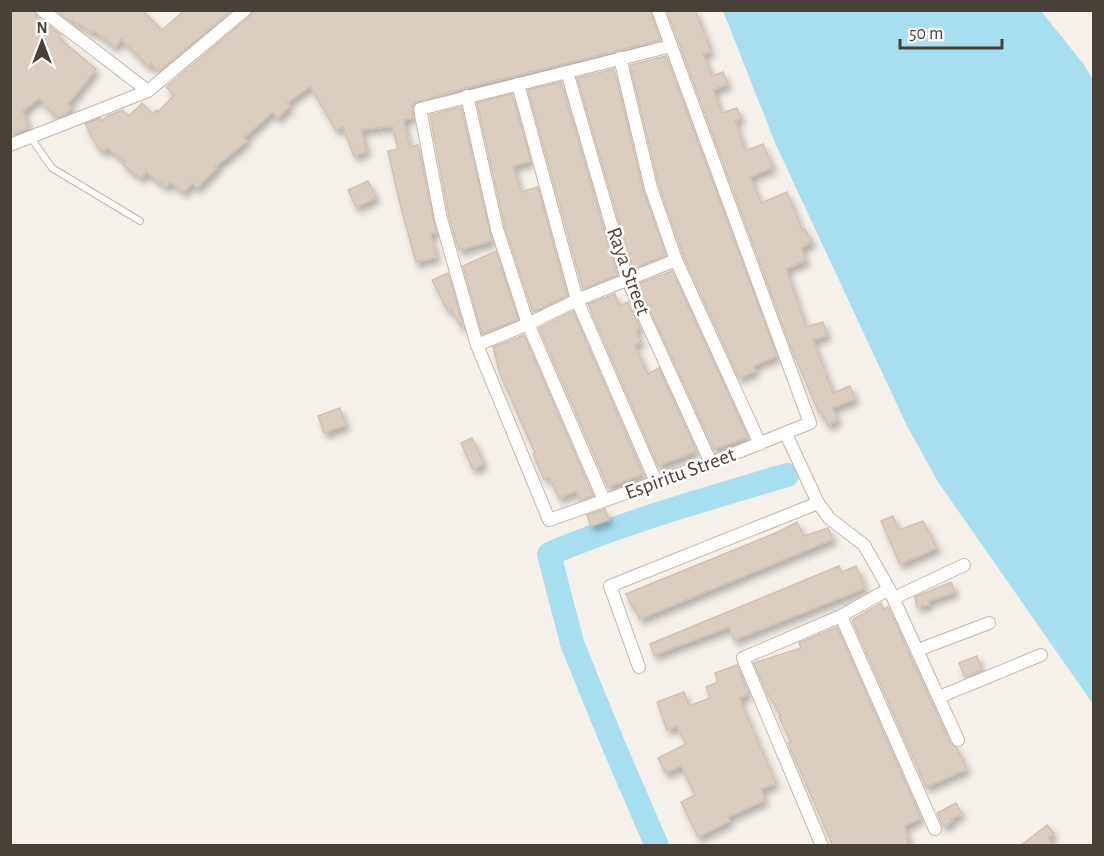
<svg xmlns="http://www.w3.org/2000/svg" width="1104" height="856" viewBox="0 0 1104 856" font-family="'Alegreya Sans',sans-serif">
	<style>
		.water { fill: #a7dff1 }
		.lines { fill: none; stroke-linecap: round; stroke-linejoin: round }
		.river { stroke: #a7dff1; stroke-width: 24 }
		.building { fill: #dacdc2; stroke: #d2c0b2; stroke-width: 1.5; filter: url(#shadow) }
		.lane-casing { stroke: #c1b6ac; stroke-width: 8 }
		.street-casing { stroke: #c1b6ac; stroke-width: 14 }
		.lane { stroke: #fff; stroke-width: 6 }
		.street { stroke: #fff; stroke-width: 12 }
		.labels { text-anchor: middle; stroke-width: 5; stroke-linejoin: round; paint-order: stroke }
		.street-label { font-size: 21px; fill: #494038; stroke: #fff }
	</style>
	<defs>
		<filter id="shadow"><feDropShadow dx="3.5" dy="5.5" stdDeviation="3" flood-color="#0004"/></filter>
	</defs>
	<rect width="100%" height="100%" fill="#f5f0ea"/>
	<!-- water -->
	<path class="water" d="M723,11H1041L1085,66L1093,80V704L938,482L907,426L776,145Z"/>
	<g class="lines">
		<!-- river -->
		<path class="river" d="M657,846L613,744L572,643L549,554C627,521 707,499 787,475"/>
	</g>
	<!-- building -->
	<g class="building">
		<path d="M10,10H34L37,17L61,35L59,38L96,69L68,104L72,108L64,115L57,118L39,98L23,111L29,127L10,135Z"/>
		<path d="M56,10H142L162,30L185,10H232L158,72L151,63L148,66L121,39L115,47L93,30L91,33L80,24L79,26L72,20L71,22Z"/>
		<path d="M253,10H650L660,40L465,88L415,103L412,107L413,118L403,120L410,147L418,145L436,232L430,234L437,257L416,262L401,208L388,151L398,149L392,126L361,130L367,151L354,156L343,127L336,130L310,86L287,103L290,106L278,118L272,112L244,138L247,141L215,167L217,168L197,188L192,183L184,192L170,182L166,187L146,172L141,178L123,165L125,162L107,148L103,152L97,146L85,124L100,118L102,121L107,116L123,110L129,116L142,103L153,114L157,110L158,112L174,95L166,87L250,16Z"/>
		<path d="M667,10H695L711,51L703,54L712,76L723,72L728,84L713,90L722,113L737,108L741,119L735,121L745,151L763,144L773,167L750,177L761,203L787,192L802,230L805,229L812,242L801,248L806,260L786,269L806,327L823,322L827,335L813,340L833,393L850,386L855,399L832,408L838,420L828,425L821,412L819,413L792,350Z"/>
		<path d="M666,56L777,356L753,366L756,371L739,378L684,257L659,186L630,65Z"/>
		<path d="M614,69L643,190L666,255L633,269L577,78Z"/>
		<path d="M561,82L617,275L583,289L528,90Z"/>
		<path d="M512,94L531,161L513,166L521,192L538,187L567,296L533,312L505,227L477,103Z"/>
		<path d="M461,107L492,241L459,250L449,217L430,115Z"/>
		<path d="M368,181L376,198L356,207L348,190Z"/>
		<path d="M496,251L518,319L482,334L463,266Z"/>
		<path d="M672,271L748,437L714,449L638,284Z"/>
		<path d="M448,273L463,326L461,327L451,309L447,310L432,280Z"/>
		<path d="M615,294L619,306L628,302L640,328L636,330L641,342L634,345L648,374L659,368L696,451L658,466L588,304Z"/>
		<path d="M573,311L643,474L608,487L539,328Z"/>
		<path d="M524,335L593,496L581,500L576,491L559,498L549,477L544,479L533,454L535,453L500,374L493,347Z"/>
		<path d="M340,408L346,425L324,433L318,416Z"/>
		<path d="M472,438L484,464L473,469L461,443Z"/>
		<path d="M605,509L609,520L591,526L587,515Z"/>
		<path d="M893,516L899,530L923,521L937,548L900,564L881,521Z"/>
		<path d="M797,522L804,536L828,528L833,539L640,619L634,606L632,607L626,594L778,532Z"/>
		<path d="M839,566L842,572L856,566L865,588L734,640L729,627L654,655L650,644Z"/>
		<path d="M951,582L955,592L928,601L929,605L917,607L915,597Z"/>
		<path d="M881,603L884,609L888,607L950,743L957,748L967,769L926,787L852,620Z"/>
		<path d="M837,627L921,818L904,826L909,838L906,839L909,846H833L788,743L791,742L779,717L781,716L767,693L754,663L801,648L799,643Z"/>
		<path d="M977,656L982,670L965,677L959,663Z"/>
		<path d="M737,665L749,694L739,698L776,783L761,789L765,800L728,817L730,821L698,837L681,802L695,795L681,766L666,773L658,758L686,744L677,726L667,730L657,702L684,692L689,706L710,698L706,687L718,682L715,673Z"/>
		<path d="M956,803L962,814L951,819L952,822L943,826L937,813Z"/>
		<path d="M1047,825L1054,833L1048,838L1053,846H1020Z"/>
	</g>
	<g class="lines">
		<defs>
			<path id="lane" d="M31,138L52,168L140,221"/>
			<g id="street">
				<path d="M42,10L148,91"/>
				<path d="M658,10L810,423L711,463L549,520L477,345L441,219L420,109L671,46"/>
				<path d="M620,58L651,188L676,260L760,444"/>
				<path d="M567,72L627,279L711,463"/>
				<path d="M518,84L577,300L656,482"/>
				<path d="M467,96L497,229L528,324L604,500"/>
				<path d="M10,145L148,91L245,10"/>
				<path d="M477,345L528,324L577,300L676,260"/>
				<path d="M786,434L818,503L829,518L864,545L889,589L958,740"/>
				<path d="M889,589L841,616L935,829"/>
				<path d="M894,598L964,565"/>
				<path d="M918,650L989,623"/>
				<path d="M639,667L610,586L818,503"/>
				<path d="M939,697L1041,655"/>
				<path d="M822,846L743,658L841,616"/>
			</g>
		</defs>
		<!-- lane casing -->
		<use href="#lane" class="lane-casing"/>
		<!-- street casing -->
		<use href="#street" class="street-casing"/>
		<!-- lane -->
		<use href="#lane" class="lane"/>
		<!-- street -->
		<use href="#street" class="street"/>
	</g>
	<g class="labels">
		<!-- street labels -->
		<g class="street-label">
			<text transform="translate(629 271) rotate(70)" y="7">Raya Street</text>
			<text transform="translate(680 473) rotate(-20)" y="7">Espiritu Street</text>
		</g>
	</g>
	<!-- border -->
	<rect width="1104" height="856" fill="none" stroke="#494038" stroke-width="24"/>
	<!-- north arrow -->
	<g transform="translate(42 42)" stroke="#ffffff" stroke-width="4.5" paint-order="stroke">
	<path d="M0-4.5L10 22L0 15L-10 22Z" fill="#494038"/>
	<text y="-9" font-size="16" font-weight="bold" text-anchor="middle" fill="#494038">N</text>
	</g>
	<!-- scale -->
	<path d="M900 39v9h102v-9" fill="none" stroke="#494038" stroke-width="3"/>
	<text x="909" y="39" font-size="18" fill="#494038" stroke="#ffffff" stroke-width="4.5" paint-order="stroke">50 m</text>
</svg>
